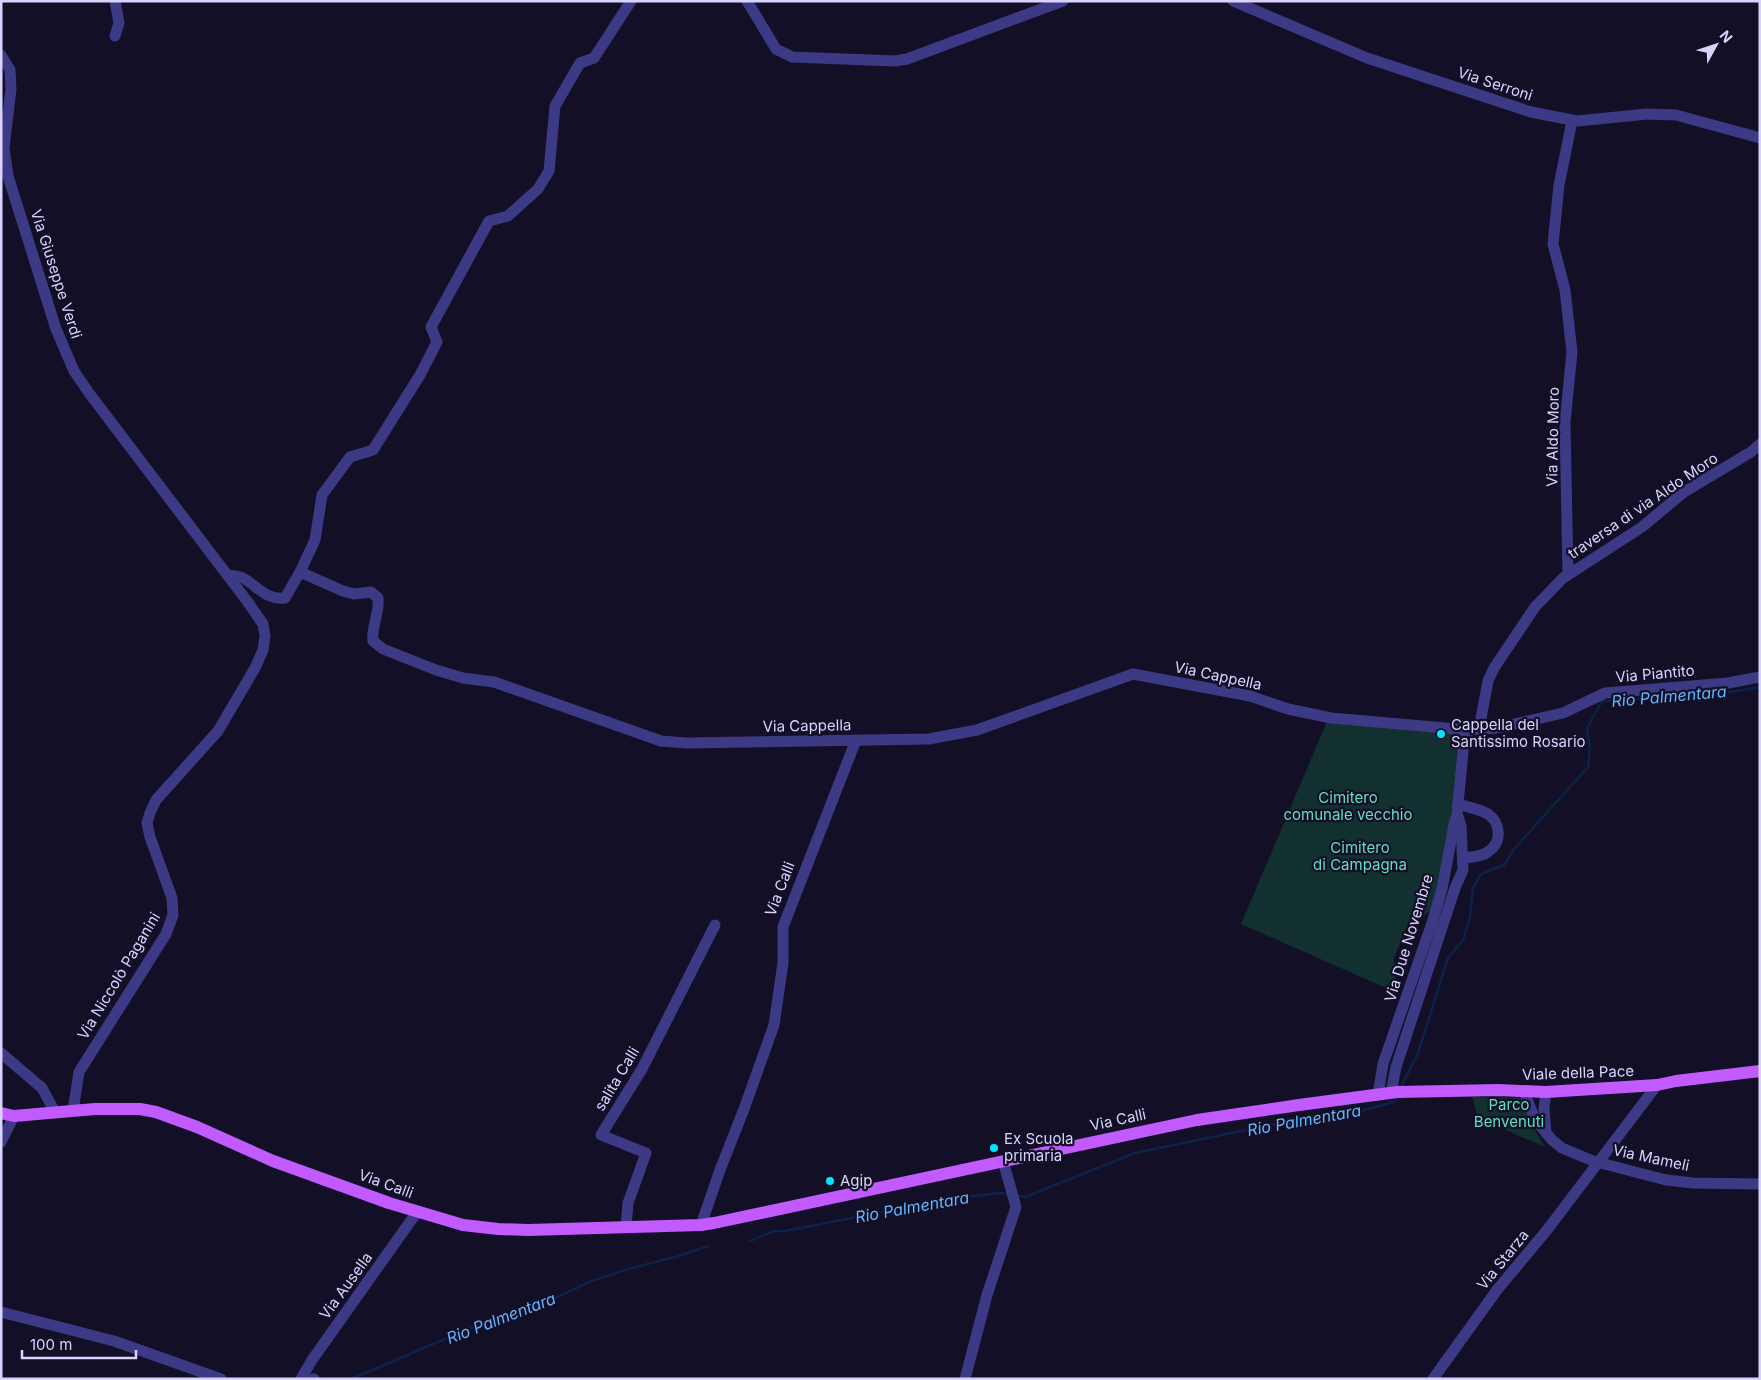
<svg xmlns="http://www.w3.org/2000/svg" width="1761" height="1380" viewBox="0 0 1761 1380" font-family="Inter,sans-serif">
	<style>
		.green { fill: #12302f }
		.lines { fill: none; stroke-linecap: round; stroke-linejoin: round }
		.stream { stroke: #0c2248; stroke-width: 2.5 }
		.minor { stroke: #3d3a85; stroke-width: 11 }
		.major { stroke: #c25bff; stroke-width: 12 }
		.poi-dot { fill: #00e5ff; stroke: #130f26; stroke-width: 2 }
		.labels { text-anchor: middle; stroke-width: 4.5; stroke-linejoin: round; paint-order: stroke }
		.street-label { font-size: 15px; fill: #d9d4ff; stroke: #130f26 }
		.poi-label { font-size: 15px; fill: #d9d4ff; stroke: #130f26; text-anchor: start }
		.park-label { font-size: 15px; fill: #5fe0c0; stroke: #130f26 }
		.water-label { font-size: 16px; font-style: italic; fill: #62b6ff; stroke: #130f26 }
	</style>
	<rect width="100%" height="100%" fill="#130f26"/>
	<!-- green -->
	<g class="green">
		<path d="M1328,719L1462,730L1453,808L1435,902L1429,912L1407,926L1394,958L1397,993L1241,924Z"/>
		<path d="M1472,1097L1520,1098L1534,1128L1545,1147L1478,1118Z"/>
	</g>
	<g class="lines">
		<!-- stream -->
		<g class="stream">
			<path d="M1401,1087L1418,1053L1448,958L1463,940L1470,917L1473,888L1481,874L1504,865L1514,849L1588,767L1590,748L1587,728L1602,701C1656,699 1707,697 1760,687"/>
			<path d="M1017,1195L1025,1197L1135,1153L1275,1124L1341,1116L1394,1102L1397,1096"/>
			<path d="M750,1241L774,1231H785L950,1199L999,1193L1009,1194"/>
			<path d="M354,1378L468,1329L539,1306L589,1282L628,1269L679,1256L708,1246"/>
		</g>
		<!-- minor -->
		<g class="minor">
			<path d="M747,1L776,49L792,57L895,61L907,59L1063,1"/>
			<path d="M1233,1L1367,58L1531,112L1577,121L1647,114L1676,115L1760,138"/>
			<path d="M115,36L119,23L115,1"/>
			<path d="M1,55L10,70L11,89L4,148L8,176L56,329L74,371L89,393L247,601L263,624L265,636L263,650L255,668L218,731L156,800L150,813L147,823L150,837L172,898L173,915L166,934L79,1072L73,1111"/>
			<path d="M300,572L315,540L322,495L350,457L373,450L420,375L437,342L431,327L489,221L508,216L538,189L549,171L555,106L580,63L594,58L631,1"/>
			<path d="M227,575C232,576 238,576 243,578C256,585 267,601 285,598L300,572L343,591L354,594L371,592L378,598C380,613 371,626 373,641L383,649L436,670L463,678L494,682L661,741L686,743L929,739L977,730L1133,674L1250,696L1288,709L1331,718L1468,730L1497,728L1563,713L1605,693L1728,683L1760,677"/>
			<path d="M1568,575L1642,527L1684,492L1751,452L1760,444"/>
			<path d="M1479,729L1488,681L1494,668L1535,607L1563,578L1568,575L1565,422L1572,352L1565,290L1553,244L1559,185L1572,121"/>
			<path d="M1458,804C1468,807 1480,809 1488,814C1501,823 1502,842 1489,851C1482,857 1472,857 1463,858"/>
			<path d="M1,1053L42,1088L55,1112"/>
			<path d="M1524,1092L1535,1119L1552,1140L1562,1148L1593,1161L1666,1180L1693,1183L1760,1184"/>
			<path d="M1391,1093L1396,1067L1455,888L1463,870L1461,826L1458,816"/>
			<path d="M1378,1095L1383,1064L1432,923L1442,889L1454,825L1457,814L1464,742L1468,730"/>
			<path d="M1546,1133L1544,1108L1546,1092"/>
			<path d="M1,1142L14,1116"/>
			<path d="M701,1225L720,1170L744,1109L774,1025L783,963V927L856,740"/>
			<path d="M626,1227L628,1203L646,1153L601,1135L642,1069L715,925"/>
			<path d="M1,1312L114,1341L221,1379"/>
			<path d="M301,1379L312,1360L417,1212"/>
			<path d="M312,1379H314"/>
			<path d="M965,1379L987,1295L1016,1207L1003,1161"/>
			<path d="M1433,1379L1497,1290L1547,1230L1657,1085"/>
		</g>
		<!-- major -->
		<path class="major" d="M1,1113L14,1116L95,1109H140L156,1112L197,1127L273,1161L389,1203L463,1225L498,1229L528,1230L701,1225L714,1223L1197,1120L1299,1105L1397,1092L1498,1090L1546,1092L1657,1085L1676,1081L1760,1071"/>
	</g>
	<!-- markers -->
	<g class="poi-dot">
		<circle cx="1441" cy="734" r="5"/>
		<circle cx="994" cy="1148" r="5"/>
		<circle cx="830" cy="1181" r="5"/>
	</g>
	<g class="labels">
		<!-- street labels -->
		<g class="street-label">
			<text transform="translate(1495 84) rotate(18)" y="5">Via Serroni</text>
			<text transform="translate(56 274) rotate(72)" y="5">Via Giuseppe Verdi</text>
			<text transform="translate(1553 437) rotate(-89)" y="5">Via Aldo Moro</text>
			<text transform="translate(1643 506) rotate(-34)" y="5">traversa di via Aldo Moro</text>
			<text transform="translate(1655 674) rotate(-5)" y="5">Via Piantito</text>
			<text transform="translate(1218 676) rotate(12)" y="5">Via Cappella</text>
			<text transform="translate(807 726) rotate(-1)" y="5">Via Cappella</text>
			<text transform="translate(780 889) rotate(-69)" y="5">Via Calli</text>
			<text transform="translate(1409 938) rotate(-73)" y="5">Via Due Novembre</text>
			<text transform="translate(119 976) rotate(-59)" y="5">Via Niccolò Paganini</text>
			<text transform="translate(1578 1073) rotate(-2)" y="5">Viale della Pace</text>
			<text transform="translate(617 1079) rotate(-59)" y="5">salita Calli</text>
			<text transform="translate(1118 1120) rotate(-12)" y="5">Via Calli</text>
			<text transform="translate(1651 1158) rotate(12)" y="5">Via Mameli</text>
			<text transform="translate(386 1184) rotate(20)" y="5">Via Calli</text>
			<text transform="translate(1503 1260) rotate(-51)" y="5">Via Starza</text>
			<text transform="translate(346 1286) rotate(-54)" y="5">Via Ausella</text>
		</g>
		<!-- poi labels -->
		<g class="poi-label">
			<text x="1451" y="730">Cappella del<tspan x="1451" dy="17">Santissimo Rosario</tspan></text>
			<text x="1004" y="1144">Ex Scuola<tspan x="1004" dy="17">primaria</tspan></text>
			<text x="840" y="1186">Agip</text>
		</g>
		<!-- park labels -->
		<g class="park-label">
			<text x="1348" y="803">Cimitero<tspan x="1348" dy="17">comunale vecchio</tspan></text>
			<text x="1360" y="853">Cimitero<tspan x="1360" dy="17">di Campagna</tspan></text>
			<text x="1509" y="1110">Parco<tspan x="1509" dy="17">Benvenuti</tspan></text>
		</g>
		<!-- water labels -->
		<g class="water-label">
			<text transform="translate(1669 696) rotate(-5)" y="6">Rio Palmentara</text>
			<text transform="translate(1304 1120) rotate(-10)" y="6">Rio Palmentara</text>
			<text transform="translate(912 1207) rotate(-10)" y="6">Rio Palmentara</text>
			<text transform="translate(501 1318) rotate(-21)" y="6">Rio Palmentara</text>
		</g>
	</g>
	<!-- border -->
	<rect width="1761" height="1380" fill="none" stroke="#d9d4ff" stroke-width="5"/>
	<!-- north arrow -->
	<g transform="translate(1716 45) rotate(50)" stroke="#130f26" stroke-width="4" paint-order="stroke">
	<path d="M0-4L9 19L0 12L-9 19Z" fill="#d9d4ff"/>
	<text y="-8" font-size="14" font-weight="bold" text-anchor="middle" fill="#d9d4ff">N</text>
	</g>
	<!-- scale -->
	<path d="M22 1350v8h114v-8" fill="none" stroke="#d9d4ff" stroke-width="2.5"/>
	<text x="30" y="1350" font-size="15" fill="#d9d4ff" stroke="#130f26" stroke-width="4" paint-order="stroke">100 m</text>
</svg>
